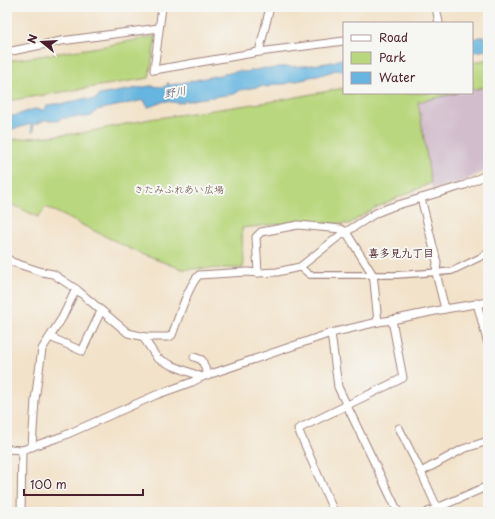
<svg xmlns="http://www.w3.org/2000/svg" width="495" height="519" viewBox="0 0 495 519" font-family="'Playpen Sans','Klee One',sans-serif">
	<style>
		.industrial { fill: #d1bdcc }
		.green { fill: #b9d77e; stroke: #827b54 }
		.water { fill: #65b5e0; stroke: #586a86 }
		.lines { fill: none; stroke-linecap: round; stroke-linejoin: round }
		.pedestrian-casing { stroke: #9e807a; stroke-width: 8 }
		.minor-casing { stroke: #9e807a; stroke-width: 9 }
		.pedestrian { stroke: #fff; stroke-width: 5.5 }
		.minor { stroke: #fff; stroke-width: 7 }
		.labels { text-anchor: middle; stroke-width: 4; stroke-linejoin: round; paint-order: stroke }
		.park-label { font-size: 10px; fill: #664d40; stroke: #f6f6f2 }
		.water-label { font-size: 11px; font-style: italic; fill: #53546a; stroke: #f6f6f2 }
		.neighbourhood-label { font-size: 11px; font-weight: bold; fill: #4a1f2b; stroke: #f6f6f2 }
	</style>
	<rect width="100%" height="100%" fill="#f6f6f2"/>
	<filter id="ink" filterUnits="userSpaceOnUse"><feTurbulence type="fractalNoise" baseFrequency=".025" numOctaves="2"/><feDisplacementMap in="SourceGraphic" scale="8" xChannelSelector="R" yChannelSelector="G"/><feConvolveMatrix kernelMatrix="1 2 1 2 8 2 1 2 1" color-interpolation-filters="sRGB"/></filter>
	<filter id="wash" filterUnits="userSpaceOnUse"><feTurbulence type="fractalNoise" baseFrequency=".012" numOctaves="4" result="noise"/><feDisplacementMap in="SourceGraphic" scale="16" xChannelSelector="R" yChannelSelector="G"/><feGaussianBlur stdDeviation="0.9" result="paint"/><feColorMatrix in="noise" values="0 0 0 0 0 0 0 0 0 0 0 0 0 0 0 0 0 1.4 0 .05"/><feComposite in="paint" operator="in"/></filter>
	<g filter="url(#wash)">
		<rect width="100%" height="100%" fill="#f2e2c9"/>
		<!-- industrial -->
		<path class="industrial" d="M488,86V169L464,181L432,190L418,102L457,93H472V90Z"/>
		<!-- green -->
		<g class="green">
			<path d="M156,36L149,78L7,101V61L105,46Z"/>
			<path d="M488,59V86L472,90V63Z"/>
			<path d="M344,88V93H457L418,102L431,183L375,208L349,224L298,222L242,228L243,268L182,269L141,254L46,207L38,217L7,202V140L82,133L150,119L275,101Z"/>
		</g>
		<!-- water -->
		<g class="water">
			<path d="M480,37H488V50L472,52V39H474Z"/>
			<path d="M344,58V70L342,71L336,70L318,76L309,77L306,79L291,82L285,84H274L268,87L263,86L241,90L234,94L197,99L179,103L165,101L149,107L147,106L144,100L97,110L92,116L86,117H71L61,119L57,121L44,120L39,123L33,124L34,131L32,132L31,124L18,128L7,130V115L14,116L34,109L44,110L47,106L54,104H64L86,98L87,100C92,100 97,100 99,95C116,92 133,89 150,86C157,86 162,88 168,85L167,83L168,82L169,85H171L239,71L246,72L265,68L269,69L279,67L305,66L333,62Z"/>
		</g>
	</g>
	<g filter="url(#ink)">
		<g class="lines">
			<defs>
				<path id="pedestrian" d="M300,267L310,275H395L441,272L452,271L485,255"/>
				<g id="minor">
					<path d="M162,7L154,70L259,52L344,41"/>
					<path d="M436,7L439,23"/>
					<path d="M7,52L61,41L159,28"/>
					<path d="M259,52L270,7"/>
					<path d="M421,198L437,262L436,273L445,309"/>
					<path d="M485,255L488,254"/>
					<path d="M7,258L12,262L42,272L53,274L76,289L128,333L145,337H169L172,335C178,320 188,285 199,275L247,272L258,273L277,272L300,267L338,237L376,213L391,207L465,185L488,174"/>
					<path d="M258,273L256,237L261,232L298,225L341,229L346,232L373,275L374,282L378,322"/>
					<path d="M477,303L488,344"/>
					<path d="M331,333L338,387L398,512"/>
					<path d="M50,337L82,351L101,311"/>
					<path d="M145,337V340L157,358L171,365L202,377"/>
					<path d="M194,357L202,360L208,376"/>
					<path d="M399,428L421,472L439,512"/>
					<path d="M32,447L35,400L42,349L62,318L76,289"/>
					<path d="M7,449L22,450"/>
					<path d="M421,472L463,449L488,441"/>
					<path d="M21,512L22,450L63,436L156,395L192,382L202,377L331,333L378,322L392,320L445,309L488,302"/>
					<path d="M334,512L298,429L403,378L392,320"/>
					<path d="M428,512L488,486"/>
				</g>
			</defs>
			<!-- pedestrian casing -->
			<use href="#pedestrian" class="pedestrian-casing"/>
			<!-- minor casing -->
			<use href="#minor" class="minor-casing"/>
			<!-- pedestrian -->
			<use href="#pedestrian" class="pedestrian"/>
			<!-- minor -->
			<use href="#minor" class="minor"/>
		</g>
	</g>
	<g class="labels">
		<!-- park labels -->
		<g class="park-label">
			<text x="179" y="193">きたみふれあい広場</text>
		</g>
		<!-- water labels -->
		<g class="water-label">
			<text transform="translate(175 92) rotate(-9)" y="4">野川</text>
		</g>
		<!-- neighbourhood labels -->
		<g class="neighbourhood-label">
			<text x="401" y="257">喜多見九丁目</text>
		</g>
	</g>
	<!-- margin -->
	<rect width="495" height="519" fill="none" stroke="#f6f6f2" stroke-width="24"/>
	<!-- legend -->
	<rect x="343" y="22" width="130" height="72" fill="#f6f6f2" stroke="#b1a0a2"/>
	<rect x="351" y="35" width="20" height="6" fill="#ffffff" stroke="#b1a0a2"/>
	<text x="379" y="42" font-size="12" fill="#4a1f2b">Road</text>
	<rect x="351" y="52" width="20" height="12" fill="#b9d77e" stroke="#b1a0a2"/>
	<text x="379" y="62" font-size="12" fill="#4a1f2b">Park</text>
	<rect x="351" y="72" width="20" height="12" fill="#65b5e0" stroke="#b1a0a2"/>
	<text x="379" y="82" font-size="12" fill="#4a1f2b">Water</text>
	<!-- north arrow -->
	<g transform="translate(42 42) rotate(288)" stroke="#f6f6f2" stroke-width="3" paint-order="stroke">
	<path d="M0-3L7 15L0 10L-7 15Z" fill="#4a1f2b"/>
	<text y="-6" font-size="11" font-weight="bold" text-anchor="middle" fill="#4a1f2b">N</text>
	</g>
	<!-- scale -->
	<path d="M24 489v6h119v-6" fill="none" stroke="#4a1f2b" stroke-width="2"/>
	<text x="30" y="489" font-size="12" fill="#4a1f2b" stroke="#f6f6f2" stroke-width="3" paint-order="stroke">100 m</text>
</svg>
